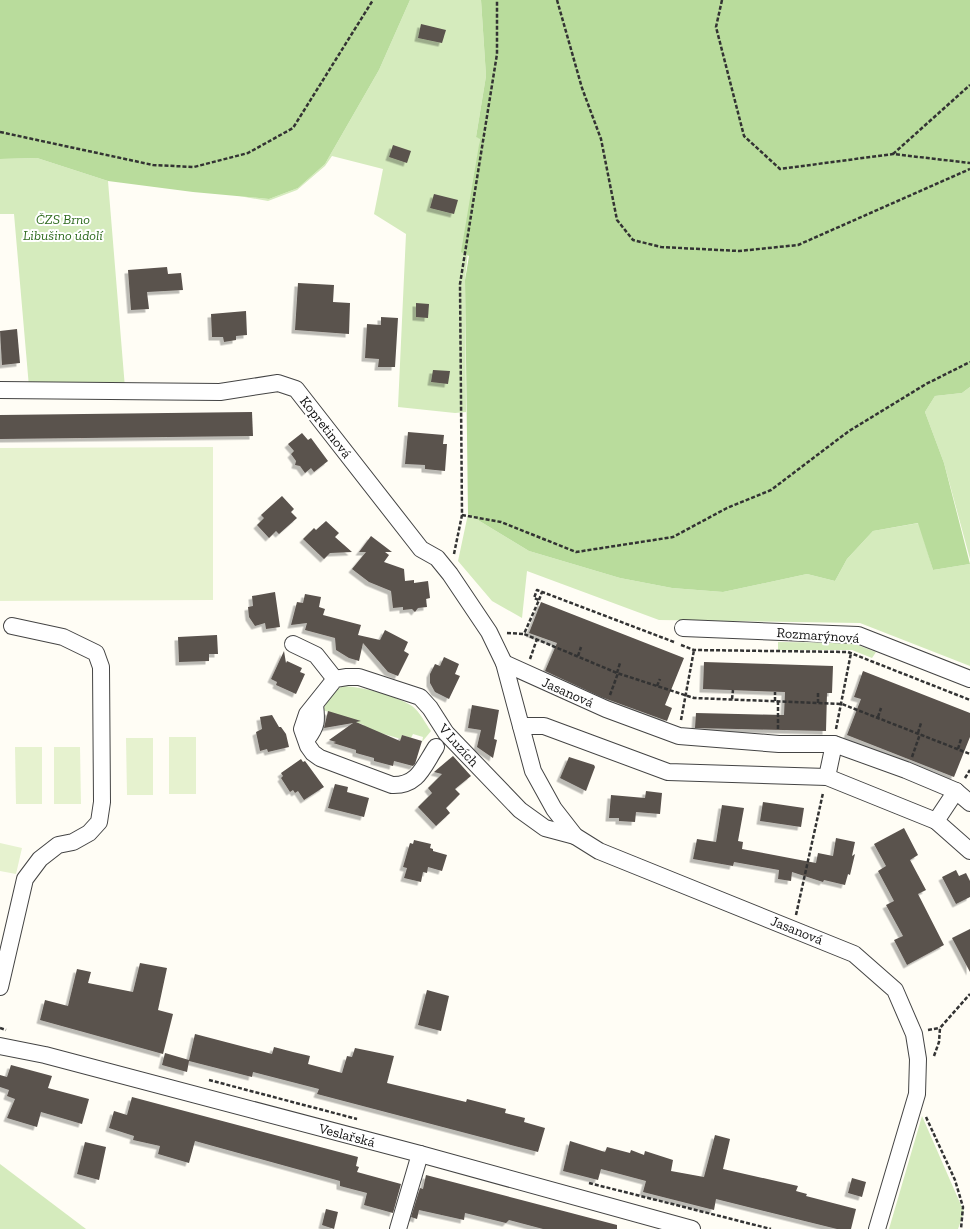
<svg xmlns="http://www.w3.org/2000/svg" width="970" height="1229" viewBox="0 0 970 1229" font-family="'Zilla Slab',serif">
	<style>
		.green { fill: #d5ebbd }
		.forest { fill: #b9dc9c }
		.pitch { fill: #e6f2cf }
		.building { fill: #5a524d; filter: url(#shadow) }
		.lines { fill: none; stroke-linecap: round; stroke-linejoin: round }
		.minor-casing { stroke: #444; stroke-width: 18 }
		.path { stroke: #333; stroke-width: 2.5; stroke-dasharray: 4 2; stroke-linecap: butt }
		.minor { stroke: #fff; stroke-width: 16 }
		.labels { text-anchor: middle; stroke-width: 4; stroke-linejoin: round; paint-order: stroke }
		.park-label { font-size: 14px; font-style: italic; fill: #2f6b1f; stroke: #fff }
		.street-label { font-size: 14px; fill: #111; stroke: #fff }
	</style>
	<defs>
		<filter id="shadow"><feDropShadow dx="-3.5" dy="3.5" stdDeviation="0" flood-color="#0004"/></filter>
	</defs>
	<rect width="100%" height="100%" fill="#fffdf5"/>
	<!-- green -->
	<g class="green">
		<path d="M410,0H481L486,76L476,137L480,138L465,280L466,412L455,413L398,407L406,234L374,214L383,169L332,156L325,166L297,190L268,201L239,196L269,199L298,188L325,164L379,70Z"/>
		<path d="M37,158L108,181L125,388L29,387L14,214H0V159Z"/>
		<path d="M970,387V559L944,463L925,412L935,396L962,393Z"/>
		<path d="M468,514L529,551L620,578L672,588L723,592L807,574L835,581L847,559L873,531L919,523L933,570L970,564V666L860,623L659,620L527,571L522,618L492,601L458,561Z"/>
		<path d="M778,642L852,643L876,652L872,658L852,650H778Z"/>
		<path d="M343,686C362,687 395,695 412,706C420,712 425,723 431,731L422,742L423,737L413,734L411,738L402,735L401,739L363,728L364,725L323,710L331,693Z"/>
		<path d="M922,1116L964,1212L958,1229H889Z"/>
		<path d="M0,1164L86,1229H0Z"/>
	</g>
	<!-- forest -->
	<g class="forest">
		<path d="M0,0H410L379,70L325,164L298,188L269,199L193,192L108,181L37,158L0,159Z"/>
		<path d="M481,0H970V387L962,393L935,396L925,412L944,463L970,564L933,570L918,523L873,531L847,559L835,581L807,574L723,592L672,588L620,578L529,551L468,514L465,280L469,256L461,252L480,139L476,137L486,76Z"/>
	</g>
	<!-- pitch -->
	<g class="pitch">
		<path d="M213,447V600L0,601V448Z"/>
		<rect x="169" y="737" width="27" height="57"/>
		<path d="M126,738H153V795H127Z"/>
		<path d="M15,747H42V804H16Z"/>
		<path d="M54,747H80L81,804H54Z"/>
		<path d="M0,843L22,848L16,874L0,871Z"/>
	</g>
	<!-- building -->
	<g class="building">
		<path d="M421,24L446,30L442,43L418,38Z"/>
		<path d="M393,145L411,151L407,163L389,157Z"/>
		<path d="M434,194L458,200L454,214L430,208Z"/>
		<path d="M167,267L168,274L181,273L183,290L147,292L149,309L131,310L128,270Z"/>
		<path d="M298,283L334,285L333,302L350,303L349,334L295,330Z"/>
		<path d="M416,303L429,304L428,318L416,317Z"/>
		<path d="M246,311L247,335L236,336V340L224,342L223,337H212L211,314Z"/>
		<path d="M381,317L398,318L395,367H378L379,359L365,358L367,324L381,325Z"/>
		<path d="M17,329L20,363L2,365L0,331Z"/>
		<path d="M433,370L450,371L448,384L431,382Z"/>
		<path d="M252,412L253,436L0,439V415Z"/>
		<path d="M408,432L444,435L443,444H447L445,471L425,469V465L405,464Z"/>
		<path d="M302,433L308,440L311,438L328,461L314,472L311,468L305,473L300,466L295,465L296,461L291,454L294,451L288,444Z"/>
		<path d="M282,496L294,509L291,512L297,518L279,534L276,531L269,538L257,525L264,518L261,515Z"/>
		<path d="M326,521L339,533L335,537L352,552L330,553L324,559L303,539L314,528L316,530Z"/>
		<path d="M371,536L392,552H385L389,555L384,562L404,569L405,581L414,580V583L428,581L430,598L426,599L427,607L418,608L415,612L412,609L403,610V607L393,608L391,591L369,582L352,569L366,552H359Z"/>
		<path d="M275,592L280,627L266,629L265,623L255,626L249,617L248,607L253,606L252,596Z"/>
		<path d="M305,594L321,597L319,607L325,609L323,615L361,625L358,635L380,640L385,630L408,642L404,651L409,654L398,676L388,672L363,643L359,661L349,658L336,650L335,638L305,630L307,623L291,625L297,602L303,603Z"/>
		<path d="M541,602L684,658L665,705L672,708L667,721L601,697L545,671L557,643L529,633Z"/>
		<path d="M217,635L218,654H209V661L179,662L178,637Z"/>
		<path d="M284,651L286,663L287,661L302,668L300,672L305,674L296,694L276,685L277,682L271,679Z"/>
		<path d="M444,657L459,664L455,674L460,676L449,699L435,692L430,683V674L435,664L440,666Z"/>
		<path d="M704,662L833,666L832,693H827L826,731L695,728L696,713L784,715L785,692L703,689Z"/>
		<path d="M863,671L970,713V737L954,777L847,735L861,699L854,697Z"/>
		<path d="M472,705L499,710L494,739L497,740L493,758L477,747L481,730L468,728Z"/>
		<path d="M328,711L361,721L356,722L400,741L402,735L422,741L415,764L413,766L394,761L393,766L374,761V758L356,753V750L333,743L336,742L329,740L353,723L324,728Z"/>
		<path d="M272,715L279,727H281L286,734L289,747L268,752L267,749L260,751L256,732L262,729L260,717Z"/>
		<path d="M453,756L471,776L455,789L460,794L446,808L450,813L436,826L418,807L432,793L428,788L442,774L434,772Z"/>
		<path d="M569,757L594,765L595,767L586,791L560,778Z"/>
		<path d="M301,759L303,762L305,761L324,787L304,800L298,791L295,793L293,790L290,792L281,778L283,776L281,773Z"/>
		<path d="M335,784L348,787L347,792L369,798L364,817L328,808Z"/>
		<path d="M646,791L662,793L660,814L636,812L635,822L619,821V818H609L611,795L645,798Z"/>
		<path d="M763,802L804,808L801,827L760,821Z"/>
		<path d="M722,805L744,808L738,841L743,842L742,849L816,863L818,853L833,856L836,838L855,842L852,856L855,854L850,875L848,874L845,885L824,880L823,882L792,872L791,881L778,879L779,870L734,862L733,866L693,859L697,839L716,842Z"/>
		<path d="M904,828L918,855L910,860L926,890L918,894L944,945L907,965L894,940L903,936L886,905L894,901L878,871L886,866L874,844Z"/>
		<path d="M414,840L431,844L430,848L433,849V851L447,855L442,871L428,867L427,873L423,872L421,882L404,878L407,868L403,867L410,843L413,844Z"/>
		<path d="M956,870L959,876L966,873L970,881V897L956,904L942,877Z"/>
		<path d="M970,929V972L952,938Z"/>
		<path d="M140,963L167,968L158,1010L173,1014L163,1054L40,1020L45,1000L68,1006L77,969L91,972L88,983L133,992Z"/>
		<path d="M427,990L449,996L441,1031L418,1025Z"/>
		<path d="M195,1034L272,1054L274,1047L293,1052L310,1056L308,1064L342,1073L347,1056L352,1057L355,1048L394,1056L387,1083L466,1102L467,1099L506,1109L505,1113L525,1118L524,1122L545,1128L538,1152L317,1094L319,1089L253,1072L252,1077L189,1061L187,1072L162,1065L165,1053L189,1060Z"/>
		<path d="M11,1065L52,1076L48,1088L89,1099L82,1124L41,1112L37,1127L7,1118L15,1099L7,1096L9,1090L0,1087V1075L7,1077Z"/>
		<path d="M132,1097L358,1157L356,1166L359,1167L357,1172L401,1184L393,1213L364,1205L367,1193L340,1186V1181L195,1141L189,1163L158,1154L160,1146L133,1140L134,1136L109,1128L114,1111L127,1115Z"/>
		<path d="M715,1135L730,1139L723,1169L798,1186L796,1191L807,1194L806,1196L856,1209L851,1229H837L716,1199L714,1210L643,1192L646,1181L601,1169L598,1180L563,1171L570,1141L605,1152L607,1147L630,1153L631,1150L644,1155L645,1151L673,1160L671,1171L704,1177Z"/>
		<path d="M85,1142L106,1147L99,1180L77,1174Z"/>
		<path d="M426,1175L617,1225V1229H543L509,1220L506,1223L465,1213L464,1220L419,1210L417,1219L411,1217L420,1188L423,1189Z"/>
		<path d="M852,1178L866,1182L862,1197L848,1193Z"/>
		<path d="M326,1209L338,1212L334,1229L322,1225Z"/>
	</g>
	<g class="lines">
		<defs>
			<g id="minor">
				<path d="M0,390L220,392L278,383L296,389L421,549L437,558L450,574L489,632L504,663L533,771L554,809L575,836L599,851L854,954L895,990L914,1034L918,1059L917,1094L877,1229"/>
				<path d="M683,628L858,635L970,679"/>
				<path d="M293,644L316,655L335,679"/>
				<path d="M504,663L606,709L679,736L779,744H834L906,770L956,791L970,803"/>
				<path d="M521,726H544L668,772L827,777L936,821L970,851"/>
				<path d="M307,739C317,726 317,721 315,705"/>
				<path d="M436,747C423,767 418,786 392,785L320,758L313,753L308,746L302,729L307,714L335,679L347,677H359L420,697L430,708L446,733L520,810L545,828L575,836"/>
				<path d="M827,777L834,744"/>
				<path d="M936,821L956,791"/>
				<path d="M0,987L25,879L40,859L58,845L73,842L89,833L99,822L102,802L101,667L96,653L63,637L12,626"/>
				<path d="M0,1046L45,1055L420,1154L692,1229"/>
				<path d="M398,1229L420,1154"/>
			</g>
		</defs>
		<!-- minor casing -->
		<use href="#minor" class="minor-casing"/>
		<!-- path -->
		<g class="path">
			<path d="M557,0L582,88L601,139L617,220L633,240L661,247L739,251L798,245L970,169"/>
			<path d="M722,0L716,27L744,136L780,169L893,154L970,163"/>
			<path d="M0,132L153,165L194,167L248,153L293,128L373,0"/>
			<path d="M893,154L970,85"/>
			<path d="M462,515L501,522L576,552L673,537L727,508L771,490L849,431L926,384L970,362"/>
			<path d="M454,554L462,515L460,284L497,54V0"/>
			<path d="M539,600L542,592"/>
			<path d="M507,633L524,634"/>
			<path d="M674,642L537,590L534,598L539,600L524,634L617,673L694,698L842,704L970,754"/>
			<path d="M681,645L694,650L848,652L970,700"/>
			<path d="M578,656L581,647"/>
			<path d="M530,659L537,639"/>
			<path d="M617,673L620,663"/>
			<path d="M657,686L660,679"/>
			<path d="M610,695L618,673"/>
			<path d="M732,699L733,690"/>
			<path d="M775,701V692"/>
			<path d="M778,701V729"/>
			<path d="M818,703V693"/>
			<path d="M878,717L881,708"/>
			<path d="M681,720L694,650"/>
			<path d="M836,729L851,653"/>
			<path d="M918,733L921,723"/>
			<path d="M958,749L961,739"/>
			<path d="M912,757L920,734"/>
			<path d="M965,778L970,770"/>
			<path d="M796,915L823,793"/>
			<path d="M0,1028L6,1030"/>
			<path d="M928,1030L940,1028"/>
			<path d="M934,1056L939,1042L940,1028L970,994"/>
			<path d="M209,1080L357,1119"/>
			<path d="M926,1117L955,1180L963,1207L961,1229"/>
			<path d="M589,1183L771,1229"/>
		</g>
		<!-- minor -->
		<use href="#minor" class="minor"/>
	</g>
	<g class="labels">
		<!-- park labels -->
		<g class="park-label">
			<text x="63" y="224">ČZS Brno<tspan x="63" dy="16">Libušino údolí</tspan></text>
		</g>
		<!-- street labels -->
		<g class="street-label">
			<text transform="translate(326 427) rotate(52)" y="5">Kopretinová</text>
			<text transform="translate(818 635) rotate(4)" y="5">Rozmarýnová</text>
			<text transform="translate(568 692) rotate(24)" y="5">Jasanová</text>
			<text transform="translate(459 745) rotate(48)" y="5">V Luzích</text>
			<text transform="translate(797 930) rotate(22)" y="5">Jasanová</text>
			<text transform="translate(347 1135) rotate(15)" y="5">Veslařská</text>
		</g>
	</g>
</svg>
